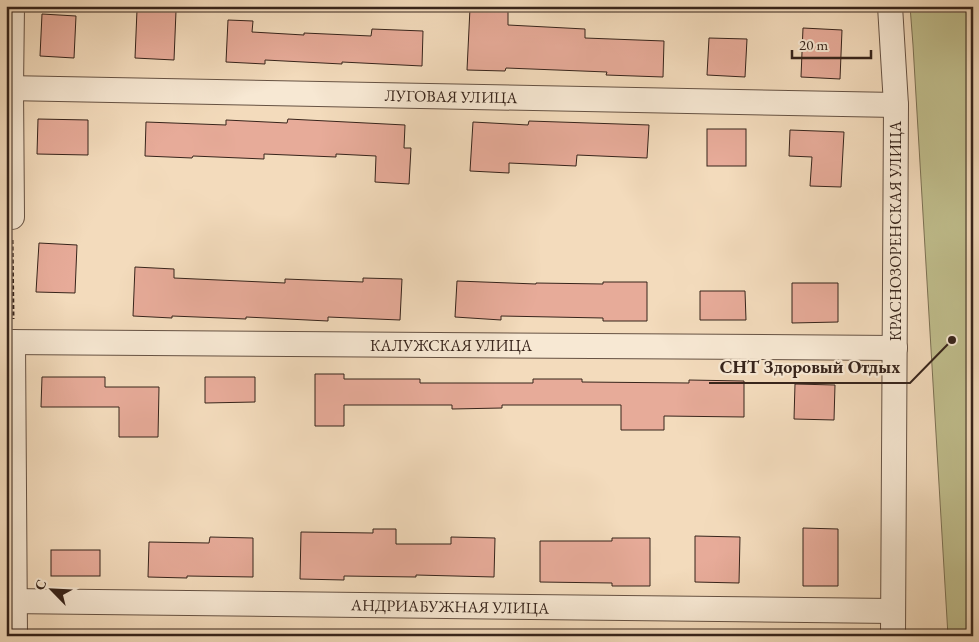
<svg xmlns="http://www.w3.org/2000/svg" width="979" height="642" viewBox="0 0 979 642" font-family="'EB Garamond',serif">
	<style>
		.green { fill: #c0be8d; stroke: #7c7154 }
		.building { fill: #e7ab99; stroke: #37241b }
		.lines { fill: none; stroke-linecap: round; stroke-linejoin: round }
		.minor-casing { stroke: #665243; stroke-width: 26 }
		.path { stroke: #37241b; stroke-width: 3; stroke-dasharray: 4 2.5; stroke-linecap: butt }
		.minor { stroke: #f7e8d3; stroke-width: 24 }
		.labels { text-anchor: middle; stroke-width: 4.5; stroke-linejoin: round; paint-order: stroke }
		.street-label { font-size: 16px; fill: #37241b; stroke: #f7e8d3 }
		.leader { fill: none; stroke: #37241b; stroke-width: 2 }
		.callout-dot { fill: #37241b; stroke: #f7e8d3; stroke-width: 2 }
		.callout-label { font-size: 18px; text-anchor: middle; font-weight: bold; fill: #37241b; stroke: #f7e8d3; stroke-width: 4.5; stroke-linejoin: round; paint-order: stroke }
	</style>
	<rect width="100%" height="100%" fill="#f3dbbc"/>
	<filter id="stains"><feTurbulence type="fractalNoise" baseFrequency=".004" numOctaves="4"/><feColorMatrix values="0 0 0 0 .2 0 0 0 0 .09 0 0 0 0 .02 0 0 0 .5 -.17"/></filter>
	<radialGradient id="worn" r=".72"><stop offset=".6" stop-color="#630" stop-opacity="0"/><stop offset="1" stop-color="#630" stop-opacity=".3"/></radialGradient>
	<!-- green -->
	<path class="green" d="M910,6H973V636H948L913,45Z"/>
	<!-- building -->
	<g class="building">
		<path d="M470,8L508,10V25L585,29V38L664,41L663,77L606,75L607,72L506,68L505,71L467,70Z"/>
		<path d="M137,10L176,11L174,60L135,58Z"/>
		<path d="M42,14L76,16L74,58L40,56Z"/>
		<path d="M228,20L253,21L252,32L304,35V33L371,36L372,29L423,31L422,66L342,62V64L265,60V64L226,62Z"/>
		<path d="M803,28L842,30L840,79L801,77Z"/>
		<path d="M709,38L747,39L745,77L707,75Z"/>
		<path d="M38,119L88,120V155L37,154Z"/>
		<path d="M288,119L405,125L404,148H411L409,184L375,182L376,156L336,154V157L264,154V159L193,156L192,158L145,156L146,122L226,125V120L287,123Z"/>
		<path d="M529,121L649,125L647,158L577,155L576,166L509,163V173L470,171L473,122L528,125Z"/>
		<rect x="707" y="129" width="39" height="37"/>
		<path d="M790,130L844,132L841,187L810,186L812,157L789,156Z"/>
		<path d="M39,243L77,245L75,293L36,292Z"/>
		<path d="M135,267L174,269V278L285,283V279L363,282V278L402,279L400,320L328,317V321L246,317V319L172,316V318L133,316Z"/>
		<path d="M457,281L536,284V283L603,284V282H647V321H603V318L501,316V320L455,317Z"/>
		<path d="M792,283H838V322L792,323Z"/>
		<path d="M700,291H745L746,320H700Z"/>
		<path d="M315,374H344V379H420V383H533V379H582V382L689,383V380L744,381V417L664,416V430H621V405H502V408L452,409V405H344V426H315Z"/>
		<path d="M42,377H105V387H159L158,437H119V407H41Z"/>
		<path d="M205,377H255V402L205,403Z"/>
		<path d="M795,384L835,385L834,420L794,419Z"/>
		<path d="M803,528L838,529V586H803Z"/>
		<path d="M373,529H396V544H451V537L495,538L494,577L416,575V577L344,576V580L300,579L301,532L373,533Z"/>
		<path d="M695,536L740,537L739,583L695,582Z"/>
		<path d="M210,537L253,538V577L187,576V578L148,577L149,542L209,543Z"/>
		<path d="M612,538H650V586H612V583L540,582V541H612Z"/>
		<rect x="51" y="550" width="49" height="26"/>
	</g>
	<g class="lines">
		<defs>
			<g id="minor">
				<path d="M890,6L896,105L893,636"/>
				<path d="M6,88L896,105"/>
				<path d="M12,217L11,88L12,6"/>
				<path d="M6,342L895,348"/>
				<path d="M13,342L15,636"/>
				<path d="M6,601L893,611"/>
			</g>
		</defs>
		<!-- minor casing -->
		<use href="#minor" class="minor-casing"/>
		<!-- path -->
		<path class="path" d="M12,240L13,319"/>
		<!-- minor -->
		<use href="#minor" class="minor"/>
	</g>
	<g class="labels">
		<!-- street labels -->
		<g class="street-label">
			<text transform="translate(451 96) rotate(1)" y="6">ЛУГОВАЯ УЛИЦА</text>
			<text transform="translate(895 231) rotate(-90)" y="6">КРАСНОЗОРЕНСКАЯ УЛИЦА</text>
			<text x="451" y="351">КАЛУЖСКАЯ УЛИЦА</text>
			<text transform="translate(450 606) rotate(1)" y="6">АНДРИАБУЖНАЯ УЛИЦА</text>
		</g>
	</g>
	<!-- callouts -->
	<path class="leader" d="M952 340L910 383H709"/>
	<circle class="callout-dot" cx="952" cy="340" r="5"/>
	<g class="callout-label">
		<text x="810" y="373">СНТ Здоровый Отдых</text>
	</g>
	<!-- margin -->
	<rect width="979" height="642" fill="none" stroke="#f3dbbc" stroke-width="25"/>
	<rect x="8" y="8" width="964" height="627" fill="none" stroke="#37241b" stroke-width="2.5"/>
	<rect x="12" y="12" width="954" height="617" fill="none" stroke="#37241b"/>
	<!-- north arrow -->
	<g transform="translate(52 590) rotate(294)" stroke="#f7e8d3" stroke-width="4" paint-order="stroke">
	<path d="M0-4L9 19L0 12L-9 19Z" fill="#37241b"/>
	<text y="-8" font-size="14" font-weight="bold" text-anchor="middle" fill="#37241b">С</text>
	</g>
	<!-- scale -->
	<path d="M792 50v8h79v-8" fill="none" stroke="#37241b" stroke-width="2.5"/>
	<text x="799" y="50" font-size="15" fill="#37241b" stroke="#f7e8d3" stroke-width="4" paint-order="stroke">20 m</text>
	<rect width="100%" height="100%" filter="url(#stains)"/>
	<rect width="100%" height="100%" fill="url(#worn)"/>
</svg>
